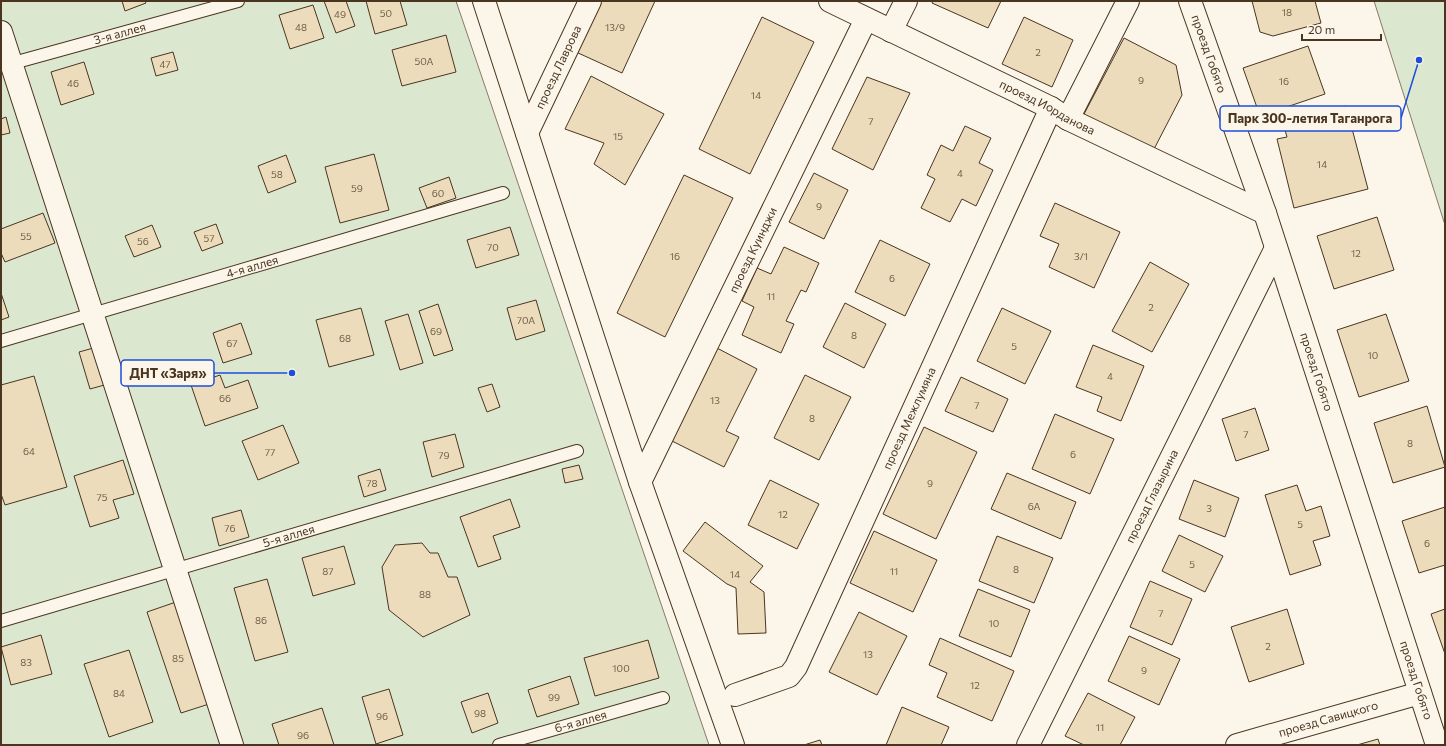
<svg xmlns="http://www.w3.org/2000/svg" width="1446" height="746" viewBox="0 0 1446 746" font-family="Commissioner,sans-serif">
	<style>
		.green { fill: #dce7d0; stroke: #887966 }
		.building { fill: #ecdcbc; stroke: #4a3520 }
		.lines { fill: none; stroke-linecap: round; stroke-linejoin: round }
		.lane-casing { stroke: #4a3520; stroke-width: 14 }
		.street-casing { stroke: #4a3520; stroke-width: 24 }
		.lane { stroke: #fbf6e9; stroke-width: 12 }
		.street { stroke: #fbf6e9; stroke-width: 22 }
		.labels { text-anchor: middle; stroke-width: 3; stroke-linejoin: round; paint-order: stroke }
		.number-label { font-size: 10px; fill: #725f47 }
		.street-label { font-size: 12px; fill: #4a3520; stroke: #fbf6e9 }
		.leader { fill: none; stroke: #1d4ed8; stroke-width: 1.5 }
		.callout-dot { fill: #1d4ed8; stroke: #fbf6e9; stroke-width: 1.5 }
		.callout { fill: #fbf6e9; stroke: #1d4ed8; stroke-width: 1.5 }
		.callout-label { font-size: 13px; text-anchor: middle; font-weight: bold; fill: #4a3520 }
	</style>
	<rect width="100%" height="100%" fill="#fbf6e9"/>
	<!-- green -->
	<g class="green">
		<path d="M1,1H456L709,745H1Z"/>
		<path d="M1374,1H1445V225Z"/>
	</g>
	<!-- building -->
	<g class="building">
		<path d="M122,1H145L146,3L125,11Z"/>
		<path d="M324,1H346L355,26L336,33Z"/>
		<path d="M366,1H400L407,25L375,34Z"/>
		<path d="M599,1H655L622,73L576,52Z"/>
		<path d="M933,1H1001L988,28L932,3Z"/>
		<path d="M1252,1H1315L1321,23L1273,36L1260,32Z"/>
		<path d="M313,5L324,38L290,49L279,15Z"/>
		<path d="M762,17L814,42L750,174L699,149Z"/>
		<path d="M1024,17L1073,40L1052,87L1002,64Z"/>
		<path d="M446,35L456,72L402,86L392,50Z"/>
		<path d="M1124,38L1176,65L1182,95L1153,151L1083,116Z"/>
		<path d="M1308,46L1325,94L1260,116L1243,68Z"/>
		<path d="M173,52L178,70L156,76L151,58Z"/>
		<path d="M84,62L94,94L61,105L51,72Z"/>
		<path d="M591,76L664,114L625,185L594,164L604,143L565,129Z"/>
		<path d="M867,77L910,93L873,170L832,149Z"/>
		<path d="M1346,106L1368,189L1294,208L1277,139L1287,137L1283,123Z"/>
		<path d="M6,117L10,133L1,135V119Z"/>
		<path d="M965,126L991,138L979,163L993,170L976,206L962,199L950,222L921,208L935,179L927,175L941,145L953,151Z"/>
		<path d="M374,154L389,210L340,223L325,167Z"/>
		<path d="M286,155L296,182L268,193L258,166Z"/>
		<path d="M814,173L848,190L824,239L789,222Z"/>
		<path d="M684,175L733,198L665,337L617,313Z"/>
		<path d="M449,177L456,198L427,208L419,188Z"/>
		<path d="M1055,203L1120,232L1094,288L1049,267L1059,244L1040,236Z"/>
		<path d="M43,213L55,243L5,262L1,253V229Z"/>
		<path d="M1377,217L1394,270L1334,289L1317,236Z"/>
		<path d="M216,224L223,243L202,251L194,232Z"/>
		<path d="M152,225L161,247L134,257L125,236Z"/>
		<path d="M510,227L519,255L476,268L467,240Z"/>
		<path d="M880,240L930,264L905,316L855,292Z"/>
		<path d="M784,247L819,263L806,292L801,290L786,321L794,324L781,353L742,335L754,307L742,301L757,268L771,274Z"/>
		<path d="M1150,262L1189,284L1152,352L1112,331Z"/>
		<path d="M1,293L9,317L1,320Z"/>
		<path d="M536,300L545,331L516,340L507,308Z"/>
		<path d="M845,303L886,324L864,368L823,347Z"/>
		<path d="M438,304L453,350L434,356L419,311Z"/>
		<path d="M361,308L374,355L329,367L316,320Z"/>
		<path d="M1002,308L1051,331L1025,384L977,361Z"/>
		<path d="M408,314L423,363L400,370L385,321Z"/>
		<path d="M1386,314L1409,381L1359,397L1337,330Z"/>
		<path d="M241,323L252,354L223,363L213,333Z"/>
		<path d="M1093,345L1144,366L1121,421L1097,411L1102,397L1076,387Z"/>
		<path d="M97,347L108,384L90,389L79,352Z"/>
		<path d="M715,347L757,369L726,431L739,437L724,467L668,439Z"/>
		<path d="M220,375L225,388L248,380L258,408L205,426L191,385Z"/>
		<path d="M805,375L851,397L819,460L774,438Z"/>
		<path d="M34,376L67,487L5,505L1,494V385Z"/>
		<path d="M961,377L1008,399L993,432L945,411Z"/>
		<path d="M492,384L500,407L487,412L478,388Z"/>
		<path d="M1427,406L1445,467L1393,483L1374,423Z"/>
		<path d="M1255,408L1269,450L1236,461L1222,419Z"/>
		<path d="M1055,414L1114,439L1090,494L1032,469Z"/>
		<path d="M283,425L299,463L258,480L242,441Z"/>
		<path d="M924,427L977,452L936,539L883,514Z"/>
		<path d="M455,434L464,467L432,477L423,442Z"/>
		<path d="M123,460L134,494L113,500L119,518L90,527L74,476Z"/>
		<path d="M579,465L583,479L565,483L562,469Z"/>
		<path d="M380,469L386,490L364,497L358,476Z"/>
		<path d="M1007,473L1076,502L1061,539L991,509Z"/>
		<path d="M770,480L819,504L797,549L748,525Z"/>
		<path d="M1194,480L1239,498L1225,537L1179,519Z"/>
		<path d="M1297,485L1306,511L1321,506L1330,536L1313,541L1321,565L1290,575L1265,495Z"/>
		<path d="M510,499L520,527L493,536L501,559L478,567L460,517Z"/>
		<path d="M1445,507V565L1419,573L1402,521Z"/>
		<path d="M241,510L249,537L219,546L212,518Z"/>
		<path d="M705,522L763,566L750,582L764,592L766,633L738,634L736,588L727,584L683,551Z"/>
		<path d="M874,531L937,560L913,612L850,583Z"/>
		<path d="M1179,535L1223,556L1205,592L1162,571Z"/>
		<path d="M997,536L1053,558L1034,603L979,581Z"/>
		<path d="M422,543L430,553H438L448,577H457L470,615L423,637L389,610L382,567L395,545Z"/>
		<path d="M344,546L355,584L313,596L302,558Z"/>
		<path d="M267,579L288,652L255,661L234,588Z"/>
		<path d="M1150,581L1192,599L1172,645L1130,627Z"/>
		<path d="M978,589L1030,610L1011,657L959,636Z"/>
		<path d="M176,602L209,704L181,713L147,612Z"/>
		<path d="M1287,609L1304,664L1249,682L1231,627Z"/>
		<path d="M1445,609V654L1431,614Z"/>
		<path d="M859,612L907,636L877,695L829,672Z"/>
		<path d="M41,635L52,674L11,685L1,647Z"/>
		<path d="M1129,636L1180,659L1159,705L1108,681Z"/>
		<path d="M940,638L1014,671L992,721L937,697L947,673L929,665Z"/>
		<path d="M648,640L659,678L595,696L584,658Z"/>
		<path d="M129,650L153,722L109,737L84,664Z"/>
		<path d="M570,676L579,704L537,717L528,690Z"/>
		<path d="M389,689L403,735L376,744L362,697Z"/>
		<path d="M488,693L498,723L472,733L461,702Z"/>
		<path d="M1088,693L1135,717L1120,745H1084L1065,736Z"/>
		<path d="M902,707L949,727L941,745H886Z"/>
		<path d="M322,708L334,745H279L272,724Z"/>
		<path d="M1378,739L1380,745H1357Z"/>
		<path d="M820,740L822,745H804Z"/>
	</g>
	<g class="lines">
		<defs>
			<g id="lane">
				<path id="s1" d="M6,65L238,1"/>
				<path id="s2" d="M1,341L503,193"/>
				<path id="s3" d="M1,621L577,451"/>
				<path id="s4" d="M499,745L663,698"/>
			</g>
			<g id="street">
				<path d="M484,1L640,482L733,745"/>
				<path id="s5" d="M830,1L1051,108L1068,119L1265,213"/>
				<path id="s6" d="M1190,1L1265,213L1437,745"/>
				<path d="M891,31L906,1"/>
				<path d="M1,32L232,745"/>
				<path d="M1068,119L1128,1"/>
				<path id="s7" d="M527,133L590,1"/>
				<path id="s8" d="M640,482L866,19"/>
				<path id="s9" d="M735,695L789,676L796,667L1051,108"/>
				<path id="s10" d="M1028,745L1276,248"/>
				<path id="s11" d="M1237,745L1420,693"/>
			</g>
		</defs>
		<!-- lane casing -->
		<use href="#lane" class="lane-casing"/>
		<!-- street casing -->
		<use href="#street" class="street-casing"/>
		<!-- lane -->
		<use href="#lane" class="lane"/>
		<!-- street -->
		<use href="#street" class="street"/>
	</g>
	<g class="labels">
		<!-- number labels -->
		<g class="number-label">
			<text x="1287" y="16">18</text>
			<text x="386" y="17">50</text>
			<text x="340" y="18">49</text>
			<text x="301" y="31">48</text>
			<text x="615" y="31">13/9</text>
			<text x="1038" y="56">2</text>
			<text x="424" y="65">50А</text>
			<text x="165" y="68">47</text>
			<text x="1141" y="84">9</text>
			<text x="1284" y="85">16</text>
			<text x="73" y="87">46</text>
			<text x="756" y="99">14</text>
			<text x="871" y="125">7</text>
			<text x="618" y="140">15</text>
			<text x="1322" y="168">14</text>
			<text x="960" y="177">4</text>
			<text x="277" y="178">58</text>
			<text x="357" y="192">59</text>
			<text x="438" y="197">60</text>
			<text x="819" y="210">9</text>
			<text x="26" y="240">55</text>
			<text x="209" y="242">57</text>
			<text x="143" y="245">56</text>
			<text x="493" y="251">70</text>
			<text x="1356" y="257">12</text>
			<text x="675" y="260">16</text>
			<text x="1081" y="260">3/1</text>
			<text x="892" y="282">6</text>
			<text x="771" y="300">11</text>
			<text x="1151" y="311">2</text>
			<text x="526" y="324">70А</text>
			<text x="436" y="335">69</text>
			<text x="854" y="339">8</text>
			<text x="345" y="342">68</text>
			<text x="232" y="347">67</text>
			<text x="1014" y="350">5</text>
			<text x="1373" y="359">10</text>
			<text x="1110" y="380">4</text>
			<text x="225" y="402">66</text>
			<text x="715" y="404">13</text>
			<text x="977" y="409">7</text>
			<text x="812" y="422">8</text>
			<text x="1246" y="438">7</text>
			<text x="1410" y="447">8</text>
			<text x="29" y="455">64</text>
			<text x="270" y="456">77</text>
			<text x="1073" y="458">6</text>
			<text x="444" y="459">79</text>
			<text x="372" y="487">78</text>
			<text x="930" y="487">9</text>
			<text x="102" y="501">75</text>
			<text x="1034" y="510">6А</text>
			<text x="1209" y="512">3</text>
			<text x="783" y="518">12</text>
			<text x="1300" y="528">5</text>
			<text x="230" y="532">76</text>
			<text x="1427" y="547">6</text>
			<text x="1192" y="568">5</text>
			<text x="1016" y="573">8</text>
			<text x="328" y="575">87</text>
			<text x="894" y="575">11</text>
			<text x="735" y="578">14</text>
			<text x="425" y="598">88</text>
			<text x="1161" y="617">7</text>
			<text x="261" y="624">86</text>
			<text x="994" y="627">10</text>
			<text x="1268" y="650">2</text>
			<text x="868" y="658">13</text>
			<text x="178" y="662">85</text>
			<text x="26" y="666">83</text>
			<text x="621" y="672">100</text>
			<text x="1144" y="674">9</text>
			<text x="975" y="689">12</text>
			<text x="119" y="697">84</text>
			<text x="554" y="701">99</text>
			<text x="480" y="717">98</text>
			<text x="382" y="720">96</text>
			<text x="1100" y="731">11</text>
			<text x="303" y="739">96</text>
		</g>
		<!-- street labels -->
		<g class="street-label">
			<text dy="4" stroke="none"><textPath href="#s1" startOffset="118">3-я аллея</textPath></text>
			<text dy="4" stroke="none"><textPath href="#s6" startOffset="56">проезд Гобято</textPath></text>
			<text dy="4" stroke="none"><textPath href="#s7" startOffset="73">проезд Лаврова</textPath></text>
			<text dy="4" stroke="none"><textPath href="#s5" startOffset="242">проезд Иорданова</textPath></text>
			<text dy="4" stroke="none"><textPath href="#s8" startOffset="258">проезд Куинджи</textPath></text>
			<text dy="4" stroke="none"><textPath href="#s2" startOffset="262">4-я аллея</textPath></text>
			<text dy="4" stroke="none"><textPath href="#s6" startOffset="392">проезд Гобято</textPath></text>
			<text dy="4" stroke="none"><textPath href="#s9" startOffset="342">проезд Межлумяна</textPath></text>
			<text dy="4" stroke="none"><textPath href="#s10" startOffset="278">проезд Глазырина</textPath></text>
			<text dy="4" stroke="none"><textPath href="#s3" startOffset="300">5-я аллея</textPath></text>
			<text dy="4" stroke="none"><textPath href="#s6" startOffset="716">проезд Гобято</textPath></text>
			<text dy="4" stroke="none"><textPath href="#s11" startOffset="95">проезд Савицкого</textPath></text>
			<text dy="4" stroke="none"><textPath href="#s4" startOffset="85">6-я аллея</textPath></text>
		</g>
	</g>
	<!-- callouts -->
	<path class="leader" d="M1419 60L1401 118M292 373L214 373"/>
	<g class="callout-dot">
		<circle cx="1419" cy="60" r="4"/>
		<circle cx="292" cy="373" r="4"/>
	</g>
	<g class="callout">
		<rect x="1220" y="106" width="181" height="25" rx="4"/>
		<rect x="121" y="360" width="93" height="26" rx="4"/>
	</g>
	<g class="callout-label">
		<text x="1310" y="123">Парк 300-летия Таганрога</text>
		<text x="168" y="378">ДНТ «Заря»</text>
	</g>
	<!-- border -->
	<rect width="1446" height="746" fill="none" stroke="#4a3520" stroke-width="4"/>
	<!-- scale -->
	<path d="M1302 34v6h79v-6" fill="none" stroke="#4a3520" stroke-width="2"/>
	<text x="1308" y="34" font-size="12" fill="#4a3520" stroke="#fbf6e9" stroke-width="3" paint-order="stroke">20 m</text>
</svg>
